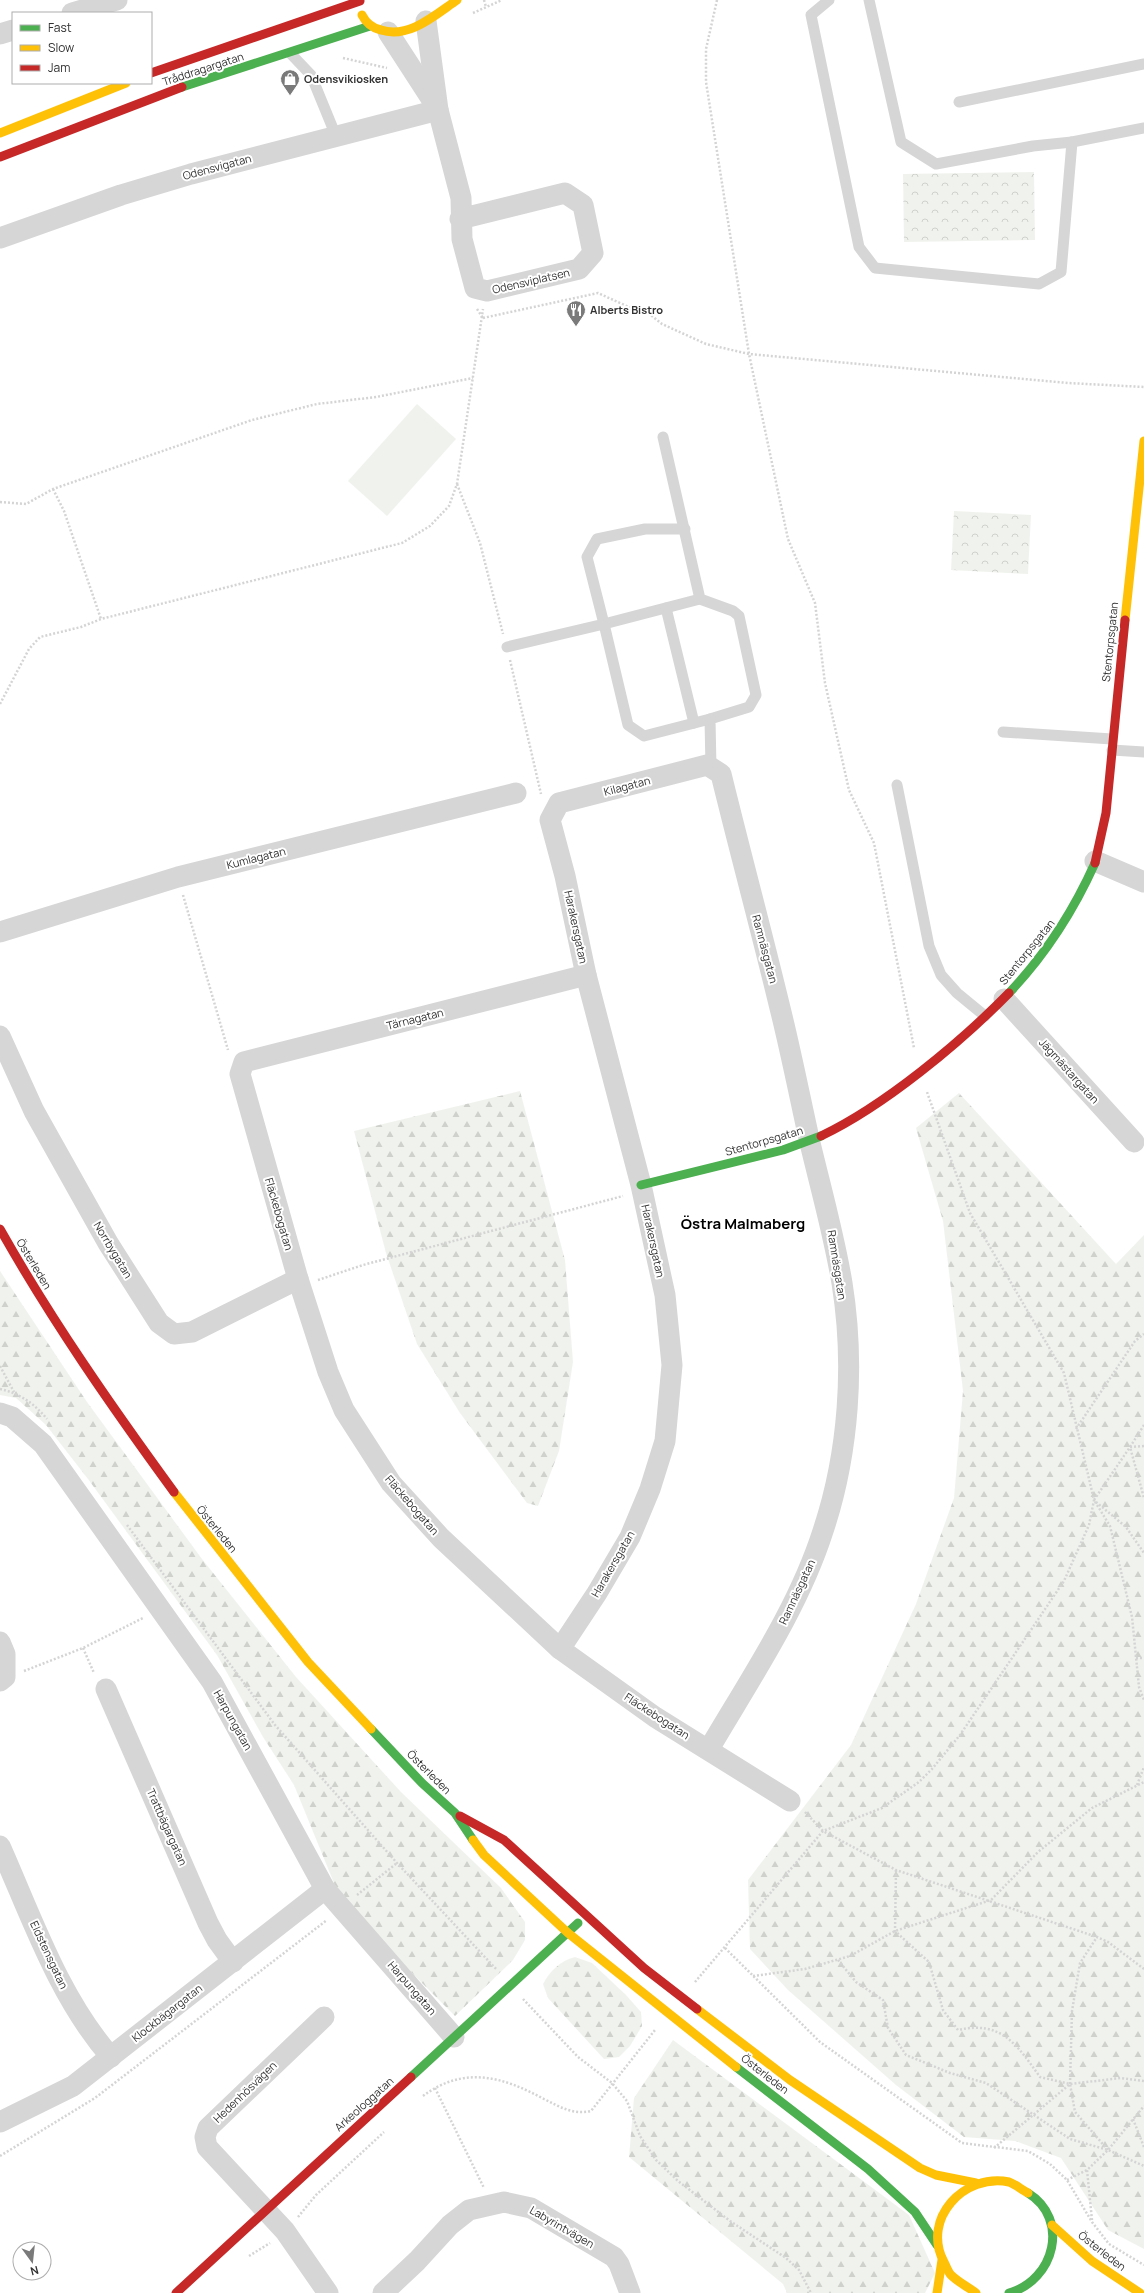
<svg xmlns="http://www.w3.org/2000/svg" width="1144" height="2293" viewBox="0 0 1144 2293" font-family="Manrope,sans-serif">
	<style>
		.green { fill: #f0f3ed }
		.forest { fill: url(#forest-firs) }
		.park { fill: url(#park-crowns) }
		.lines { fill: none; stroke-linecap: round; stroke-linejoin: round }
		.path { stroke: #d4d4d4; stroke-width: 2.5; stroke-dasharray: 2 2; stroke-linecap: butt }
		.lane { stroke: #d6d6d6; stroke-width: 11 }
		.street { stroke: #d6d6d6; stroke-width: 21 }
		.fast { stroke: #4caf50; stroke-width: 9 }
		.slow { stroke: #ffc107; stroke-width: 9 }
		.jam { stroke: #c62828; stroke-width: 9 }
		.labels { text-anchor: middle; stroke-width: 4; stroke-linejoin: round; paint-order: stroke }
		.street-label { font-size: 11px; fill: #323232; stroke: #fff }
		.poi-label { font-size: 11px; font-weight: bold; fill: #323232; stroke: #fff; text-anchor: start }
		.district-label { font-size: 15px; font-weight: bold; fill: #000; stroke: #fff }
	</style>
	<defs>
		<pattern id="forest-firs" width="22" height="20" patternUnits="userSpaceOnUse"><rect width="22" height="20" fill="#f0f3ed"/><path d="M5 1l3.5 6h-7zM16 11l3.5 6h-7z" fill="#ced1cc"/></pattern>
		<pattern id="park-crowns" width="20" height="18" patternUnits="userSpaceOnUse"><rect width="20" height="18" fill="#f0f3ed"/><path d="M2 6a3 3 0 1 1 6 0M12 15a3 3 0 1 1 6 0" fill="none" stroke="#ced1cc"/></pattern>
	</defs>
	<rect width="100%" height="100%" fill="#fff"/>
	<!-- green -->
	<path class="green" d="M417,404L456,439L387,516L348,481Z"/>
	<!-- forest -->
	<g class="forest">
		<path d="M520,1091L565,1260L573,1362L559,1451L538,1506L527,1503L460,1413L417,1344L386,1253L354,1131Z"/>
		<path d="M959,1093L1116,1264L1144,1235V2249L1108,2230L1061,2158L1015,2141L964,2137L896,2085L788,1990L750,1949L748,1880L851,1745L916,1604L954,1498L963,1391L943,1221L916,1128Z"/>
		<path d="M0,1271L87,1402L202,1559L296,1677L401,1792L501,1888L525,1922V1940L513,1960L455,2016L396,1957L336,1888L294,1785L263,1737L217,1655L88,1479L46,1425L16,1398L0,1395Z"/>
		<path d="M575,1957L592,1963L626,1995L641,2012L642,2026L630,2046L619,2057L604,2059L548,1998L543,1984C550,1971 560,1961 575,1957Z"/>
		<path d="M673,2040L909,2215L935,2273L925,2293H787L783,2284L629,2157L634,2098Z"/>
	</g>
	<!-- park -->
	<g class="park">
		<path d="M1034,172L1035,240L904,242L903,174Z"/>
		<path d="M954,511L1031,515L1028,574L951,570Z"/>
	</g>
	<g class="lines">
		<!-- path -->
		<g class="path">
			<path d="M484,0L486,7"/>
			<path d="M717,0L706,49V82L749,354L788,539L815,603L825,683L849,790L874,843L914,1048"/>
			<path d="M473,13L502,0"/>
			<path d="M343,58L387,68"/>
			<path d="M477,309L483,318"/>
			<path d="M483,318L598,293L631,308L647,312L662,324L706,344L749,354L1068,383L1144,387"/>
			<path d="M457,484L480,543L503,634"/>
			<path d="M53,489L64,511L101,619"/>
			<path d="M0,502L26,504L53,489L252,420L317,404L376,397L473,378"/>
			<path d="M510,660L541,794"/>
			<path d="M0,704L29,649L40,637L81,627L101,619L402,543L430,526L449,506L457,484L483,309"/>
			<path d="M183,895L228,1050"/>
			<path d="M318,1280L363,1265L623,1196"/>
			<path d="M0,1366L14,1392"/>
			<path d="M0,1389C19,1393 35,1404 47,1419"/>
			<path d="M1144,1425L1130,1447L1144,1498"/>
			<path d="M1076,1429L1135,1341L1144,1334"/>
			<path d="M1144,1446L1130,1447L1094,1500L1110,1526L1132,1617L1139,1687L1144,1700"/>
			<path d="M1096,1502L1126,1527L1144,1553"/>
			<path d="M127,1525L275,1725L397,1863L497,1970"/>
			<path d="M83,1648L94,1673"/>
			<path d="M1136,1658H1144"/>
			<path d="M24,1671L83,1648L143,1618"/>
			<path d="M1137,1785L1144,1767"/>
			<path d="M805,1812L823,1831L896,1870L1097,1937L1108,1942L1144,1969"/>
			<path d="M896,1870L895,1931L929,1962L943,2010L958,2030C1002,2020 1017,2045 1040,2077L1070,2084L1121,2078L1144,2081"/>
			<path d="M357,1895L397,1863"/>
			<path d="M725,1948L820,2042L962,2143L1028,2151L1050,2164L1067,2180L1092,2222L1109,2244L1144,2265"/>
			<path d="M838,1960L856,1982L883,2000L888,2028L906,2055L950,2073L986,2083L1070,2139L1108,2150L1144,2166"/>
			<path d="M753,1976L805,1969L850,1956L895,1931L991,1900L1038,1852L1092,1808L1144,1782"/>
			<path d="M695,1982L823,1831L882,1808L919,1782L932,1769L960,1735L1064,1581L1089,1525L1094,1500L1064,1373L970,1213L927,1092"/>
			<path d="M523,1999L578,2057L612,2083L627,2101L640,2136L656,2160L678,2181L730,2221L786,2258L799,2270L811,2293"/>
			<path d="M1070,2084L1072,2011L1080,1963L1097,1937"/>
			<path d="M435,2088L484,2188"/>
			<path d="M423,2096C465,2065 503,2077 544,2099C560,2107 573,2115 591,2111L655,2030"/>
			<path d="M1133,2119L1144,2147"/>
			<path d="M994,2148L1070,2084L1075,2112L1108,2150"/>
			<path d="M0,2156L95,2098L327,1920"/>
			<path d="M1067,2180L1087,2170"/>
			<path d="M298,2217L316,2195L384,2132"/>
			<path d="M1092,2220L1087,2170L1108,2150L1144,2106"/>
			<path d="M249,2256L270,2243"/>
		</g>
		<!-- lane -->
		<g class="lane">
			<path d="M829,0L811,15L859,247L875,268L1039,284L1061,272L1072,142L1144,128"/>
			<path d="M869,0L901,142L936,164L1033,146L1072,142"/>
			<path d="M291,54L311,75L336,136"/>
			<path d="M959,102L1144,64"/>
			<path d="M663,437L700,599L733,611L739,616L756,695L749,707L710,719L711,768"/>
			<path d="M700,599L604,624L628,725L644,736L710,719"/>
			<path d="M666,608L694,723"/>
			<path d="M507,647L604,624L587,557L597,539L645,529H685"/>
			<path d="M1003,732L1112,739"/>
			<path d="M1112,750L1144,752"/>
			<path d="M897,785L929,946L941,975L957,993L985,1016"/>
		</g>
		<!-- street -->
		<g class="street">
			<path d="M72,13L117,0"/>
			<path d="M426,21L438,110L461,198L462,239L475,288L487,291L579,269L593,253L583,205L565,193L460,219"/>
			<path d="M388,32L434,103"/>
			<path d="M0,34L13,30"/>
			<path d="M0,238L121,195L191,174L438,110"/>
			<path d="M1095,861L1144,882"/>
			<path d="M0,932L178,877L516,793"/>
			<path d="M586,975L244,1062L240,1074L298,1279L328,1372L344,1410L391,1483L441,1538L560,1649L655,1717L790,1801"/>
			<path d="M1004,999L1134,1142"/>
			<path d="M0,1036L34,1111L108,1243L159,1323L174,1334L192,1332L298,1279"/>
			<path d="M0,1413L12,1417L43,1444L212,1682L325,1889L454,2037"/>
			<path d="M0,1642L5,1654V1677L0,1681"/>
			<path d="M560,1649L597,1593L630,1537L650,1489L665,1441L672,1365L665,1295L641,1185L586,975L565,876L550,820L559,803L707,765L721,774C740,852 761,929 780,1008C791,1052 800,1098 810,1143C821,1189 834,1235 842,1283C855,1364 849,1453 823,1531C798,1609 750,1679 709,1749"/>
			<path d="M106,1689L208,1923L217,1940L233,1962"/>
			<path d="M0,1846C32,1918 59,1998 111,2057"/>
			<path d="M324,2017L208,2128L205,2137L207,2147L285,2231L328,2293"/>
			<path d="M0,2122L73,2086L325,1889"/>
			<path d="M383,2293L417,2261L450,2225L469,2210L504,2202L531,2208L614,2257L619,2264L630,2293"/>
		</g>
		<!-- fast -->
		<g class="fast">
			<path d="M182,87L370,26"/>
			<path d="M1009,993C1046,954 1073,912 1095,863"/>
			<path d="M641,1185L783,1150L821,1136"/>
			<path d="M371,1729L422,1783L455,1813L473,1840"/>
			<path d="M736,2067L868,2169L915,2212L937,2245"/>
			<path d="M411,2077L578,1923"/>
			<path d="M1009,2293C1055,2280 1070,2219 1028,2193"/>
		</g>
		<!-- slow -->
		<g class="slow">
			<path d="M362,15C366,23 372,28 381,30C409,39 435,15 457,0"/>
			<path d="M0,133L126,83"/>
			<path d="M1125,620L1144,441"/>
			<path d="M174,1492L308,1662L371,1729"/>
			<path d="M473,1840L484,1855L568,1933L736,2067"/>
			<path d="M697,2009L790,2080L920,2168L936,2175L976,2183"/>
			<path d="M1052,2225L1092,2261L1140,2293"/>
			<path d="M937,2293L942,2260"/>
			<path d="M976,2293C968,2287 958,2282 951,2275C948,2272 946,2266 944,2262C921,2219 964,2173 1009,2182C1015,2184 1022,2190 1028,2193"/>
		</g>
		<!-- jam -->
		<g class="jam">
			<path d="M151,73L360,1"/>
			<path d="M0,157L182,87"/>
			<path d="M1095,863L1106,813L1125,620"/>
			<path d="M821,1136C884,1106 960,1043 1009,993"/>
			<path d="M0,1229C52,1321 112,1407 174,1492"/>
			<path d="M460,1816L504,1840L644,1968L697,2009"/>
			<path d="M176,2293L411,2077"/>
		</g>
	</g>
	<!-- icons -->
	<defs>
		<symbol id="shop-pin" viewBox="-11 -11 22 30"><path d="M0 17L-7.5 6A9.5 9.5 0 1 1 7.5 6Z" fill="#7a7a7a" stroke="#fff"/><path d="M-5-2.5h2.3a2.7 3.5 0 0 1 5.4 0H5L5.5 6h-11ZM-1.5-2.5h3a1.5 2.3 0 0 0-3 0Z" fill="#fff"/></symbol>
		<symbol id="restaurant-pin" viewBox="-11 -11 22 30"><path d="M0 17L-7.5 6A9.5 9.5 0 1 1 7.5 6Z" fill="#7a7a7a" stroke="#fff"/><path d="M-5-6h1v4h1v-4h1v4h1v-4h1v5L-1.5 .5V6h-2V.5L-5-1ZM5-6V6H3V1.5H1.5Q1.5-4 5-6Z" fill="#fff"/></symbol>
	</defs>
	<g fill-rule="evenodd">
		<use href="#shop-pin" x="279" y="68" width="22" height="30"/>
		<use href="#restaurant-pin" x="565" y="299" width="22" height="30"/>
	</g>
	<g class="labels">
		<!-- street labels -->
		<g class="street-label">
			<text transform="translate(203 69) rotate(-18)" y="4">Tråddragargatan</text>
			<text transform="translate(217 167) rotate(-15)" y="4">Odensvigatan</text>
			<text transform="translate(531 281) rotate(-13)" y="4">Odensviplatsen</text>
			<text transform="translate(1110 642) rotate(-84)" y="4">Stentorpsgatan</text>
			<text transform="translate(627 786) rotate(-15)" y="4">Kilagatan</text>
			<text transform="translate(256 858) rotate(-14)" y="4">Kumlagatan</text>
			<text transform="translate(576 927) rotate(78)" y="4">Harakersgatan</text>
			<text transform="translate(765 949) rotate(75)" y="4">Ramnäsgatan</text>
			<text transform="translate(1027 952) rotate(-51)" y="4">Stentorpsgatan</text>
			<text transform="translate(415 1019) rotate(-14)" y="4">Tärnagatan</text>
			<text transform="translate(1069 1071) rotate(48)" y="4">Jägmästargatan</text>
			<text transform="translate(764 1141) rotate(-16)" y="4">Stentorpsgatan</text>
			<text transform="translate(279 1214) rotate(74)" y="4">Fläckebogatan</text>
			<text transform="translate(653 1241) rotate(78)" y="4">Harakersgatan</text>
			<text transform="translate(113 1250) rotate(59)" y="4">Norrbygatan</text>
			<text transform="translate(34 1264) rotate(59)" y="4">Österleden</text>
			<text transform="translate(837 1265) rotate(81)" y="4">Ramnäsgatan</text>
			<text transform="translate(412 1505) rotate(49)" y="4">Fläckebogatan</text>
			<text transform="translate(217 1529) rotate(51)" y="4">Österleden</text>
			<text transform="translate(613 1564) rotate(-60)" y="4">Harakersgatan</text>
			<text transform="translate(797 1592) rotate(-65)" y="4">Ramnäsgatan</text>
			<text transform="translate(657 1716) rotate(33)" y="4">Fläckebogatan</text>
			<text transform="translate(233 1720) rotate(61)" y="4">Harpungatan</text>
			<text transform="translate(429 1772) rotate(45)" y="4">Österleden</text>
			<text transform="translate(167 1827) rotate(66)" y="4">Trattbägargatan</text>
			<text transform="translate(49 1955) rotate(65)" y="4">Eldstensgatan</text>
			<text transform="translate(412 1988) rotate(49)" y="4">Harpungatan</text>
			<text transform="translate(167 2013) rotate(-38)" y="4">Klockbägargatan</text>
			<text transform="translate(765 2074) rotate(38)" y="4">Österleden</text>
			<text transform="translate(245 2092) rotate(-44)" y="4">Hedenhösvägen</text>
			<text transform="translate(364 2104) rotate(-42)" y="4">Arkeologgatan</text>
			<text transform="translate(562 2227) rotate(30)" y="4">Labyrintvägen</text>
			<text transform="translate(1102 2251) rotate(38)" y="4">Österleden</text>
		</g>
		<!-- poi labels -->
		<g class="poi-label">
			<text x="304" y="83">Odensvikiosken</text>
			<text x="590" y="314">Alberts Bistro</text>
		</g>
		<!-- district labels -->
		<g class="district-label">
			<text x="743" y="1229">Östra Malmaberg</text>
		</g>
	</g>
	<!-- legend -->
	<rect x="12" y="12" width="140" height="72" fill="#ffffff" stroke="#adadad"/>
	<rect x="20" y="25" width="20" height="6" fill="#4caf50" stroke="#adadad"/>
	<text x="48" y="32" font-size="12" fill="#323232">Fast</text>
	<rect x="20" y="45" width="20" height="6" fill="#ffc107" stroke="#adadad"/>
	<text x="48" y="52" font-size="12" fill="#323232">Slow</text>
	<rect x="20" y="65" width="20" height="6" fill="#c62828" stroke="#adadad"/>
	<text x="48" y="72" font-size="12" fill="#323232">Jam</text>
	<!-- north arrow -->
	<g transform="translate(32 2261) rotate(165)"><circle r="19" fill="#ffffff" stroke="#adadad"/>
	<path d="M0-3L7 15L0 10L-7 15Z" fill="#7a7a7a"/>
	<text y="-6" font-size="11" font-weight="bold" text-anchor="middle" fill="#323232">N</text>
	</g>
</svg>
